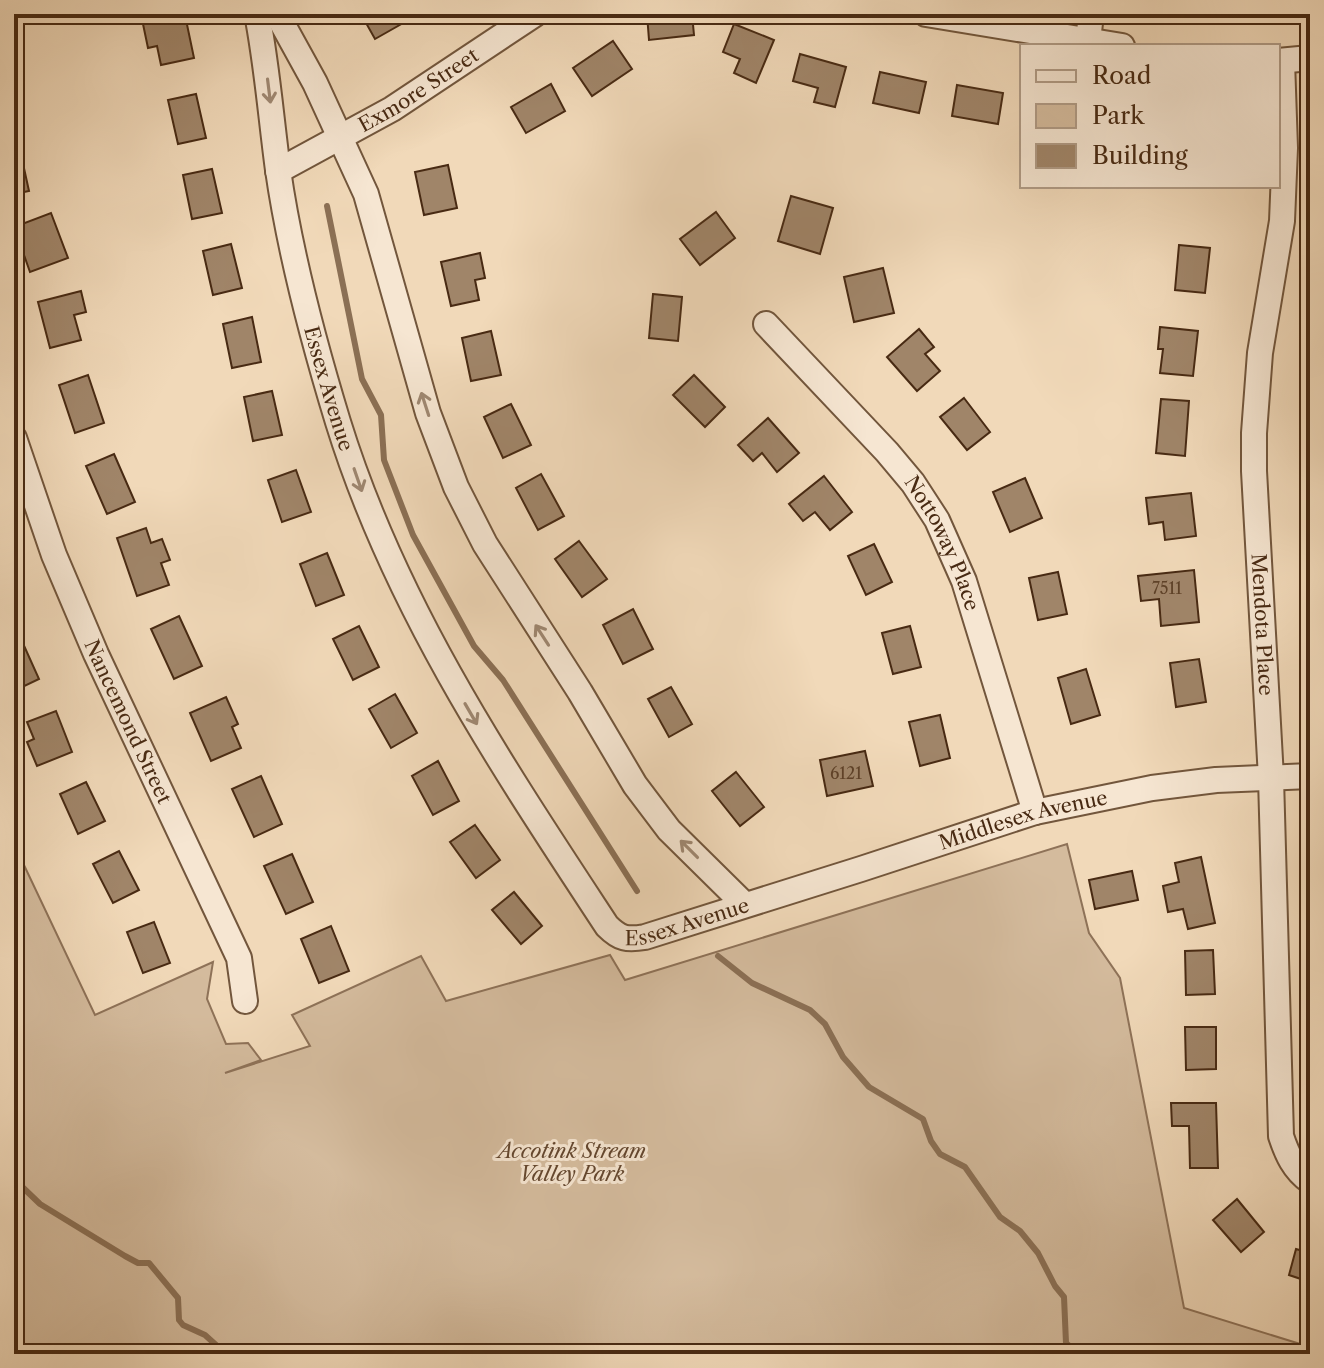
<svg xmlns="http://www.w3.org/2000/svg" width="1324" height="1368" viewBox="0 0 1324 1368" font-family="'Libre Caslon Text',serif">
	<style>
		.green { fill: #d4bb9d; stroke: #8e7258; stroke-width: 2 }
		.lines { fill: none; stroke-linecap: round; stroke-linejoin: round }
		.stream { stroke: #8b7055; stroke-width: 6 }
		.building { fill: #a08569; stroke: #482a13; stroke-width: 2 }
		.minor-casing { stroke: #72563c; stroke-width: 28 }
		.minor { stroke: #f6e6d2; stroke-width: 24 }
		.oneway { stroke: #9f8872 }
		.labels { text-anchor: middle; stroke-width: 6; stroke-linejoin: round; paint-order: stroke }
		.number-label { font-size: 16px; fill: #5e4128 }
		.street-label { font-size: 20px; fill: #482a13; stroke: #f6e6d2 }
		.park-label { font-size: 20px; font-style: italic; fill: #64472f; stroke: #f6e6d2 }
	</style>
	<rect width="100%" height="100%" fill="#f1d9b9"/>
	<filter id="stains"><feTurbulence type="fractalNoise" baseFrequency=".0025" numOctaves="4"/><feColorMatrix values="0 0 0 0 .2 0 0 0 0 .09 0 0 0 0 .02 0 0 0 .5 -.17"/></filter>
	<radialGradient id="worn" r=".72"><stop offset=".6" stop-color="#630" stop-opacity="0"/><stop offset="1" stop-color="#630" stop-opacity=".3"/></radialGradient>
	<!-- green -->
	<path class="green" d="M14,844L95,1015L213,962L207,999L226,1044L248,1043L261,1060L225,1073L310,1046L292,1015L421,956L446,1001L610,955L625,980L1067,844L1089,933L1120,978L1184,1308L1310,1347V1354H14Z"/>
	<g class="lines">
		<!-- stream -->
		<g class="stream">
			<path d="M327,206L362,379L381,415L384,460L413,535L474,646L503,680L637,891"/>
			<path d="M718,956L752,983L810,1010L825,1024L843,1057L869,1087L923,1119L931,1141L940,1154L965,1167L1000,1217L1020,1231L1038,1253L1055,1286L1064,1297L1066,1343L1079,1354"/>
			<path d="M14,1179L40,1204L125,1256L138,1263H149L178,1298L179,1320L183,1325L205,1335L226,1354"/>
		</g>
	</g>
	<!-- building -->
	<g class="building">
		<path d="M361,14H419L375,39Z"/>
		<path d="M647,14H692L694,35L649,40Z"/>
		<path d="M185,15L194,58L161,65L157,46L148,48L143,24Z"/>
		<path d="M734,24L774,40L756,83L734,73L740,59L723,52Z"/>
		<path d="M613,41L632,69L592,96L573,68Z"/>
		<path d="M800,54L846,67L835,107L814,102L818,88L793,81Z"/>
		<path d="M880,72L926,82L919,113L873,103Z"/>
		<path d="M551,84L565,111L526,133L511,107Z"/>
		<path d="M957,85L1003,93L998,124L952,116Z"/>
		<path d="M196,94L206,138L178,144L168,100Z"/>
		<path d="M18,141L29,191L14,194V142Z"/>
		<path d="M448,165L457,208L424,215L415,172Z"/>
		<path d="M212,169L222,213L192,219L183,175Z"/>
		<path d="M791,196L833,208L820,254L778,241Z"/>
		<path d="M716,212L735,238L700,265L680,239Z"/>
		<path d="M51,213L68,258L30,272L14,227Z"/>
		<path d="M231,244L242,288L213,295L203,251Z"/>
		<path d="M1179,245L1210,248L1205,293L1175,290Z"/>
		<path d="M480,253L485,278L475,280L479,300L451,306L441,262Z"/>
		<path d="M883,268L894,313L854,322L844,277Z"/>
		<path d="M81,291L86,312L74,315L81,340L50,348L38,302Z"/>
		<path d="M653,294L682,297L678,341L649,338Z"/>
		<path d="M252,317L261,362L232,368L223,324Z"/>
		<path d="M1160,327L1198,331L1193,376L1160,373L1163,349H1158Z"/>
		<path d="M919,329L934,347L925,354L940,371L917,391L887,357Z"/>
		<path d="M491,331L501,375L471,381L462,338Z"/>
		<path d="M88,375L104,423L75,433L59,385Z"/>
		<path d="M694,375L725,407L705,427L673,395Z"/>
		<path d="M272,391L282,435L253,441L244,397Z"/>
		<path d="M964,398L990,432L967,450L940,417Z"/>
		<path d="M1161,399L1189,401L1185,456L1156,453Z"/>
		<path d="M511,404L531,445L503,458L484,417Z"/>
		<path d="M768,418L799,453L777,472L762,453L753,461L738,445Z"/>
		<path d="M114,454L135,502L107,514L86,466Z"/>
		<path d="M296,470L311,512L282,522L268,480Z"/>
		<path d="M541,474L564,516L538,530L516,488Z"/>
		<path d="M824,476L852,512L830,530L815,512L803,521L789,504Z"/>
		<path d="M1025,478L1042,518L1010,532L993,492Z"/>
		<path d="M1191,493L1196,536L1165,540L1163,522L1149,524L1146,498Z"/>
		<path d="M146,528L151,543L162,539L170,560L161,563L169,585L137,596L117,538Z"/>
		<path d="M579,541L607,579L582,597L555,559Z"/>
		<path d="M874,544L892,582L866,595L848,556Z"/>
		<path d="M327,553L344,595L316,606L300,564Z"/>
		<path d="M1194,570L1199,622L1161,626L1159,599L1141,601L1138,576Z"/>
		<path d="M1058,572L1067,614L1038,620L1029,578Z"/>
		<path d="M633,609L653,649L623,664L603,625Z"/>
		<path d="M179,616L202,666L174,679L151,629Z"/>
		<path d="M359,626L379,667L353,680L333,639Z"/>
		<path d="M910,626L921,667L893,674L882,633Z"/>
		<path d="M21,639L39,679L14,691V642Z"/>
		<path d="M1199,659L1206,702L1176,707L1170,663Z"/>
		<path d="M1086,669L1100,715L1071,724L1058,678Z"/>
		<path d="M671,687L692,724L669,737L648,699Z"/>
		<path d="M395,694L417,733L391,748L369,709Z"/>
		<path d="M226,697L238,724L232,727L241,748L211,761L190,713Z"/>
		<path d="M56,711L72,752L37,766L27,742L34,739L27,722Z"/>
		<path d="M940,715L950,758L920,766L909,722Z"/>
		<path d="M865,751L873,786L827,796L820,760Z"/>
		<path d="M438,761L459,801L433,815L412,776Z"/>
		<path d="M736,772L764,807L740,826L712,791Z"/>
		<path d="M261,776L282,824L254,837L232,789Z"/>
		<path d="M86,782L105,821L78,834L60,794Z"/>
		<path d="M475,825L500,860L476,878L450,842Z"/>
		<path d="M119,851L139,890L113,903L93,864Z"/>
		<path d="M292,854L313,902L286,914L264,866Z"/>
		<path d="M1201,857L1215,923L1188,929L1183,909L1168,912L1163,886L1179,882L1175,863Z"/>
		<path d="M1132,871L1138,900L1095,909L1089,880Z"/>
		<path d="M514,892L542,926L521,944L492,910Z"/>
		<path d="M154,922L170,963L143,973L127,932Z"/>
		<path d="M331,926L349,971L319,983L301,939Z"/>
		<path d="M1213,950L1215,994L1186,995L1185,951Z"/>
		<path d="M1185,1027H1216V1069L1186,1070Z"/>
		<path d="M1171,1103H1216L1218,1168H1190L1189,1126H1172Z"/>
		<path d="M1237,1199L1264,1232L1241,1252L1213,1220Z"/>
		<path d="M1296,1249L1310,1253V1282L1289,1275Z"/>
	</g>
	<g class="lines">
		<defs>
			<g id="minor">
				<path id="s1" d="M257,14C267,65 271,118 278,170C290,254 313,340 338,422C395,607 502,766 607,926C620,939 627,940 645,937L861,869L1035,812L1152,788L1216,780L1310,776"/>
				<path d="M277,14L315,83L366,194L428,413L456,487L485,544L580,692L635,785L669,830L744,904"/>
				<path d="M926,14L1122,46"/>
				<path d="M1088,41L1091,14"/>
				<path d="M1278,61L1310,58"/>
				<path id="s2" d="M1282,61L1285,148L1282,221L1260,353L1254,433V471L1271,778L1281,1136C1287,1154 1294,1170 1310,1181"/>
				<path id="s3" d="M278,171L392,109L535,14"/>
				<path id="s4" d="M766,324L887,452L913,483L937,520L964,581L1035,812"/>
				<path id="s5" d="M14,438L54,555L96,654L239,958L245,1001"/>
			</g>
		</defs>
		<!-- minor casing -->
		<use href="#minor" class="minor-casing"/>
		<!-- minor -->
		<use href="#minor" class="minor"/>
	</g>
	<!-- one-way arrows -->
	<defs><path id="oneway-shaft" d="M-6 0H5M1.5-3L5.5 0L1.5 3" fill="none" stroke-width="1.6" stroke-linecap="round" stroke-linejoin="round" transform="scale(2)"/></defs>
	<g class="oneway">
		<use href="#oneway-shaft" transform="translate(269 91) rotate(83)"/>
		<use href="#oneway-shaft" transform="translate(425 404) rotate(-108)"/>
		<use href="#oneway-shaft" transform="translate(358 480) rotate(71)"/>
		<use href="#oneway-shaft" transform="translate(542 635) rotate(-123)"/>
		<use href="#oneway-shaft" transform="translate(471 714) rotate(60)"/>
		<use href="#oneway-shaft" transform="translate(689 849) rotate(-135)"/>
	</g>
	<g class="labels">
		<!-- number labels -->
		<g class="number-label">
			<text x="1167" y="594">7511</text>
			<text x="846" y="779">6121</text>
		</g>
		<!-- street labels -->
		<g class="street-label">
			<text dy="7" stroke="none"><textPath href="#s3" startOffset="162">Exmore Street</textPath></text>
			<text dy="7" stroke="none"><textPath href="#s1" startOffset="382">Essex Avenue</textPath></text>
			<text dy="7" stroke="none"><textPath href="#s4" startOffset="284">Nottoway Place</textPath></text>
			<text dy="7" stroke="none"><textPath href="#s2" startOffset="566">Mendota Place</textPath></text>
			<text dy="7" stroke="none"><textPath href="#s5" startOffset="306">Nancemond Street</textPath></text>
			<text dy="7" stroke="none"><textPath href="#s1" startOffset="1428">Middlesex Avenue</textPath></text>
			<text dy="7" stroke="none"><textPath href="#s1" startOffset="1076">Essex Avenue</textPath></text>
		</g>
		<!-- park labels -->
		<g class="park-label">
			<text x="572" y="1158">Accotink Stream<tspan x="572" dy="23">Valley Park</tspan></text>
		</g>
	</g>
	<!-- margin -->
	<rect width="1324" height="1368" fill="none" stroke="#f1d9b9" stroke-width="48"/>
	<rect x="16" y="16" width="1292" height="1336" fill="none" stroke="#482a13" stroke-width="4"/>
	<rect x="24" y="24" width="1276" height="1320" fill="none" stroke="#482a13" stroke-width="2"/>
	<!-- legend -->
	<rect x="1020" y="44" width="260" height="144" fill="#f6e6d2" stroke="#b09b86" stroke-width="2"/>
	<rect x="1036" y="70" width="40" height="12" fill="#f6e6d2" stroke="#b09b86" stroke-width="2"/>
	<text x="1092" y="84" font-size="24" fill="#482a13">Road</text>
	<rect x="1036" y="104" width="40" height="24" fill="#d4bb9d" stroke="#b09b86" stroke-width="2"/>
	<text x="1092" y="124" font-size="24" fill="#482a13">Park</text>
	<rect x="1036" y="144" width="40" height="24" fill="#a08569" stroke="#b09b86" stroke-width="2"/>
	<text x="1092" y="164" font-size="24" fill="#482a13">Building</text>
	<rect width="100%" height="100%" filter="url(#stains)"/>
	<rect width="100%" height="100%" fill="url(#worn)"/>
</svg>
